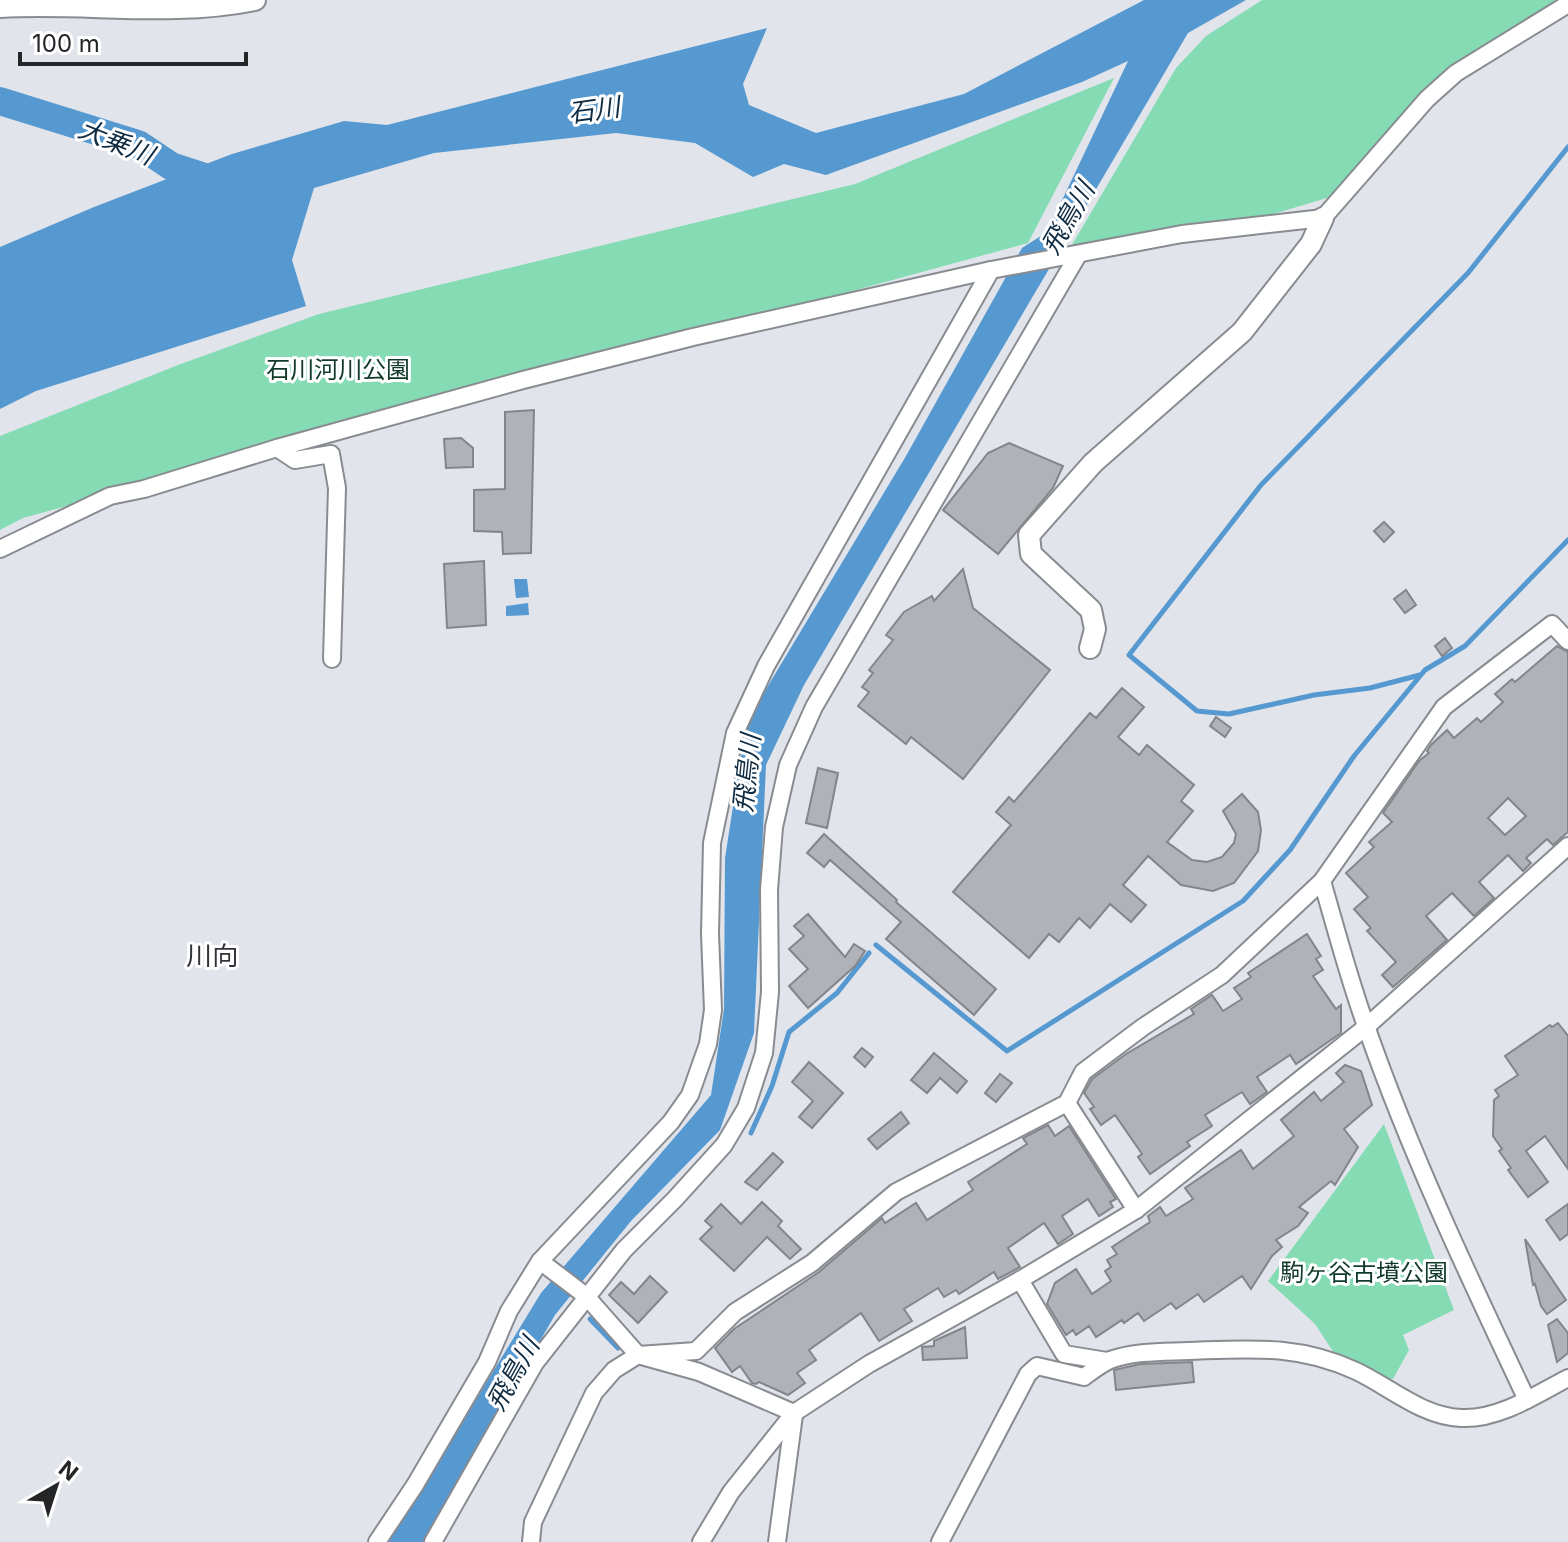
<svg xmlns="http://www.w3.org/2000/svg" width="1568" height="1542" viewBox="0 0 1568 1542" font-family="Inter,'Noto Sans JP',sans-serif">
	<style>
		.green { fill: #85dcb4 }
		.water { fill: #5698d0 }
		.lines { fill: none; stroke-linecap: round; stroke-linejoin: round }
		.stream { stroke: #5698d0; stroke-width: 5 }
		.river { stroke: #5698d0; stroke-width: 28 }
		.building { fill: #b1b2b8; stroke: #84858b; stroke-width: 2; fill-rule: evenodd }
		.minor-casing { stroke: #888c91; stroke-width: 20 }
		.tertiary-casing { stroke: #888c91; stroke-width: 24 }
		.minor { stroke: #fff; stroke-width: 16 }
		.tertiary { stroke: #fff; stroke-width: 20 }
		.labels { text-anchor: middle; stroke-width: 6; stroke-linejoin: round; paint-order: stroke }
		.park-label { font-size: 24px; fill: #103928; stroke: #fff }
		.water-label { font-size: 26px; font-style: italic; fill: #0f2c43; stroke: #fff }
		.neighbourhood-label { font-size: 26px; fill: #303338; stroke: #fff }
	</style>
	<rect width="100%" height="100%" fill="#e1e5eb"/>
	<!-- green -->
	<g class="green">
		<path d="M1262,0H1557L1491,42L1435,84L1337,195L1263,217L1069,250L1176,68L1206,36Z"/>
		<path d="M1114,78L1028,243L23,518L0,530V436L5,434L178,365L319,314L855,184Z"/>
		<path d="M1384,1124L1454,1310L1403,1335L1409,1350L1393,1379L1381,1377L1367,1367L1334,1353L1315,1324L1268,1281Z"/>
	</g>
	<!-- water -->
	<g class="water">
		<path d="M1144,0H1246L1188,33L804,685L766,765L754,1033L720,1130L631,1221L555,1315L424,1542H389L541,1293L711,1095L724,1009L725,858L740,761L751,714L906,456L1022,248L1047,232L1128,61L1082,82L826,175L784,164L753,177L695,143L616,133L434,153L314,188L292,260L306,306L36,391L0,409V247L94,207L232,154L344,121L387,125L767,28L743,84L749,105L816,133L964,94Z"/>
		<path d="M514,579H527L529,597L516,598Z"/>
		<path d="M528,603L529,615L506,616V606Z"/>
	</g>
	<g class="lines">
		<!-- stream -->
		<g class="stream">
			<path d="M1420,675L1370,688L1314,695L1229,714L1197,711L1129,655L1261,485L1468,273L1568,147"/>
			<path d="M876,945L1007,1051L1243,901L1290,850L1354,756L1425,670L1465,646L1568,540"/>
			<path d="M751,1133L772,1086L789,1032L837,993L869,953"/>
			<path d="M590,1319L618,1348"/>
		</g>
		<!-- river -->
		<path class="river" d="M0,101L138,144L171,166L223,183"/>
	</g>
	<!-- building -->
	<g class="building">
		<path d="M534,410L531,553L503,554L502,532L474,531V490L505,489V412Z"/>
		<path d="M461,438L473,448V467L446,468L444,439Z"/>
		<path d="M1009,443L1063,466L1053,488L998,554L943,510L988,453Z"/>
		<path d="M1384,522L1394,532L1384,542L1374,531Z"/>
		<path d="M484,561L486,625L447,628L444,564Z"/>
		<path d="M963,569L973,608L1050,670L963,779L911,737L906,744L858,706L869,692L862,687L873,673L869,670L893,640L886,635L904,612L932,596L934,601Z"/>
		<path d="M1406,590L1416,605L1405,613L1394,599Z"/>
		<path d="M1445,638L1452,648L1442,656L1435,646Z"/>
		<path d="M1557,646L1568,652V832L1553,845L1547,839L1526,858L1531,863L1523,871L1508,855L1479,882L1494,898L1474,916L1452,893L1426,916L1447,940L1393,987L1382,975L1396,962L1367,931L1371,928L1354,909L1368,897L1346,873L1374,847L1369,842L1392,822L1383,813L1419,761L1429,753L1427,751L1431,745L1447,730L1454,738L1477,718L1481,722L1503,702L1495,694L1512,679L1515,682ZM1508,798L1526,816L1505,835L1488,818Z"/>
		<path d="M1122,688L1144,707L1118,737L1139,755L1147,745L1194,785L1181,801L1193,811L1167,842L1192,860L1207,862L1222,857L1234,843L1236,834L1223,811L1242,794L1258,812L1261,830L1258,851L1234,883L1213,891L1181,885L1148,856L1123,885L1146,905L1131,922L1110,904L1090,928L1079,918L1059,942L1049,934L1029,958L953,892L1011,825L996,812L1009,797L1014,802L1090,713L1096,718Z"/>
		<path d="M1216,717L1231,728L1225,737L1210,726Z"/>
		<path d="M818,768L838,773L827,828L806,823Z"/>
		<path d="M824,834L897,900L896,902L996,989L974,1015L886,939L901,922L830,860L824,867L807,853Z"/>
		<path d="M808,914L845,957L854,944L865,951L855,966L808,1008L789,986L808,969L789,949L804,936L794,926Z"/>
		<path d="M1307,934L1321,956L1316,959L1323,970L1313,976L1336,1009L1341,1005V1033L1296,1064L1290,1055L1257,1077L1267,1092L1250,1104L1242,1092L1205,1115L1212,1126L1187,1142L1190,1146L1150,1174L1138,1157L1142,1154L1115,1115L1101,1125L1090,1109L1094,1107L1084,1093L1092,1079L1126,1054L1194,1014L1191,1009L1212,995L1223,1011L1242,999L1234,988L1251,977L1248,973Z"/>
		<path d="M1558,1023L1568,1036V1169L1545,1136L1526,1151L1548,1182L1528,1197L1508,1170L1511,1168L1499,1151L1502,1149L1493,1136L1494,1100L1499,1096L1495,1090L1518,1075L1505,1056L1550,1025L1552,1027Z"/>
		<path d="M862,1048L873,1057L865,1067L854,1057Z"/>
		<path d="M934,1053L967,1081L957,1093L940,1078L927,1093L911,1080Z"/>
		<path d="M809,1062L843,1093L812,1128L799,1117L813,1101L792,1082Z"/>
		<path d="M1345,1065L1361,1071L1372,1105L1344,1129L1358,1147L1335,1185L1331,1181L1299,1207L1308,1213L1298,1226L1276,1240L1282,1247L1272,1256L1251,1289L1242,1276L1204,1302L1198,1294L1176,1309L1171,1303L1144,1321L1138,1313L1124,1323L1122,1320L1096,1337L1089,1326L1076,1335L1073,1330L1066,1335L1047,1304L1055,1283L1076,1269L1092,1294L1111,1281L1105,1271L1111,1267L1107,1260L1117,1254L1112,1247L1150,1222L1148,1216L1160,1207L1166,1216L1193,1199L1185,1188L1241,1150L1253,1169L1294,1136L1281,1120L1314,1092L1321,1101L1344,1082L1336,1073Z"/>
		<path d="M1000,1074L1012,1083L996,1102L985,1093Z"/>
		<path d="M901,1112L909,1123L877,1149L868,1139Z"/>
		<path d="M1048,1125L1055,1136L1069,1126L1116,1199L1110,1202L1113,1207L1099,1216L1088,1199L1062,1216L1073,1234L1058,1244L1044,1223L1008,1248L1020,1267L998,1279L994,1272L959,1294L956,1290L944,1297L938,1288L904,1309L912,1321L879,1341L861,1313L809,1350L816,1360L797,1373L805,1383L788,1395L759,1382L756,1384L752,1383L740,1366L732,1372L715,1348L734,1329L819,1272L882,1218L885,1223L916,1203L927,1220L973,1190L968,1182L1027,1144L1023,1138Z"/>
		<path d="M773,1153L783,1162L757,1190L745,1182Z"/>
		<path d="M762,1202L782,1221L778,1226L801,1249L790,1259L767,1237L734,1271L700,1239L712,1227L705,1221L721,1204L741,1224Z"/>
		<path d="M1568,1204V1234L1560,1240L1546,1220Z"/>
		<path d="M1525,1239L1566,1300L1547,1314L1541,1306L1535,1284L1533,1285Z"/>
		<path d="M650,1276L667,1292L638,1323L609,1295L621,1282L634,1294Z"/>
		<path d="M1557,1319L1568,1333V1353L1557,1362L1548,1325Z"/>
		<path d="M965,1327L967,1358L923,1360L922,1347L934,1346V1341Z"/>
		<path d="M1192,1362L1194,1382L1116,1390L1114,1370L1140,1364Z"/>
	</g>
	<g class="lines">
		<defs>
			<g id="minor">
				<path d="M277,448L295,460L331,454L337,488L332,659"/>
				<path d="M0,549L110,496L144,489L277,448L523,380L693,337L991,270L1182,234L1323,218L1427,99L1456,73L1568,4"/>
				<path d="M1322,881C1336,929 1349,979 1366,1026C1411,1155 1469,1277 1527,1400"/>
				<path d="M1067,1103L1136,1210"/>
				<path d="M540,1261L586,1296L638,1355L699,1372L794,1413"/>
				<path d="M1020,1280L1064,1354L1107,1361"/>
				<path d="M377,1542L415,1485L487,1362L509,1311L540,1261L671,1122L690,1095L708,1044L713,1010L710,934L712,843L735,733L766,666L991,270"/>
				<path d="M433,1542L535,1363L624,1250L675,1199L724,1145L746,1108L764,1053L770,992L769,890L774,827L788,765L814,707L1078,255"/>
				<path d="M531,1542L533,1522L594,1393L614,1370L638,1355L696,1351L735,1312L812,1263L896,1192L1067,1103L1083,1072L1143,1027L1222,975L1322,881L1444,707L1552,624L1568,641"/>
				<path d="M701,1542L731,1492L794,1413L869,1364L1020,1280L1136,1210L1366,1027L1568,846"/>
				<path d="M777,1542L794,1415"/>
				<path d="M940,1542L1028,1374L1037,1366L1084,1377C1092,1371 1101,1364 1110,1360C1135,1351 1162,1352 1188,1351C1250,1349 1298,1344 1356,1371C1390,1387 1421,1416 1461,1418C1498,1420 1536,1395 1568,1378"/>
			</g>
			<g id="tertiary">
				<path d="M0,7C85,2 172,17 255,0"/>
				<path d="M1090,648L1095,629L1091,610L1031,554L1029,535L1093,463L1242,332L1311,244L1323,218"/>
			</g>
		</defs>
		<!-- minor casing -->
		<use href="#minor" class="minor-casing"/>
		<!-- tertiary casing -->
		<use href="#tertiary" class="tertiary-casing"/>
		<!-- minor -->
		<use href="#minor" class="minor"/>
		<!-- tertiary -->
		<use href="#tertiary" class="tertiary"/>
	</g>
	<g class="labels">
		<!-- park labels -->
		<g class="park-label">
			<text x="338" y="378">石川河川公園</text>
			<text x="1364" y="1281">駒ヶ谷古墳公園</text>
		</g>
		<!-- water labels -->
		<g class="water-label">
			<text transform="translate(594 110) rotate(-8)" y="9">石川</text>
			<text transform="translate(116 142) rotate(22)" y="9">大乗川</text>
			<text transform="translate(1068 218) rotate(-60)" y="9">飛鳥川</text>
			<text transform="translate(747 773) rotate(-84)" y="9">飛鳥川</text>
			<text transform="translate(513 1374) rotate(-61)" y="9">飛鳥川</text>
		</g>
		<!-- neighbourhood labels -->
		<g class="neighbourhood-label">
			<text x="212" y="965">川向</text>
		</g>
	</g>
	<!-- north arrow -->
	<g transform="translate(56 1486) rotate(39)" stroke="#ffffff" stroke-width="6" paint-order="stroke">
	<path d="M0-6L14 30L0 20L-14 30Z" fill="#242527"/>
	<text y="-12" font-size="22" font-weight="bold" text-anchor="middle" fill="#242527">N</text>
	</g>
	<!-- scale -->
	<path d="M20 52v12h226v-12" fill="none" stroke="#242527" stroke-width="4"/>
	<text x="32" y="52" font-size="24" fill="#242527" stroke="#ffffff" stroke-width="6" paint-order="stroke">100 m</text>
</svg>
